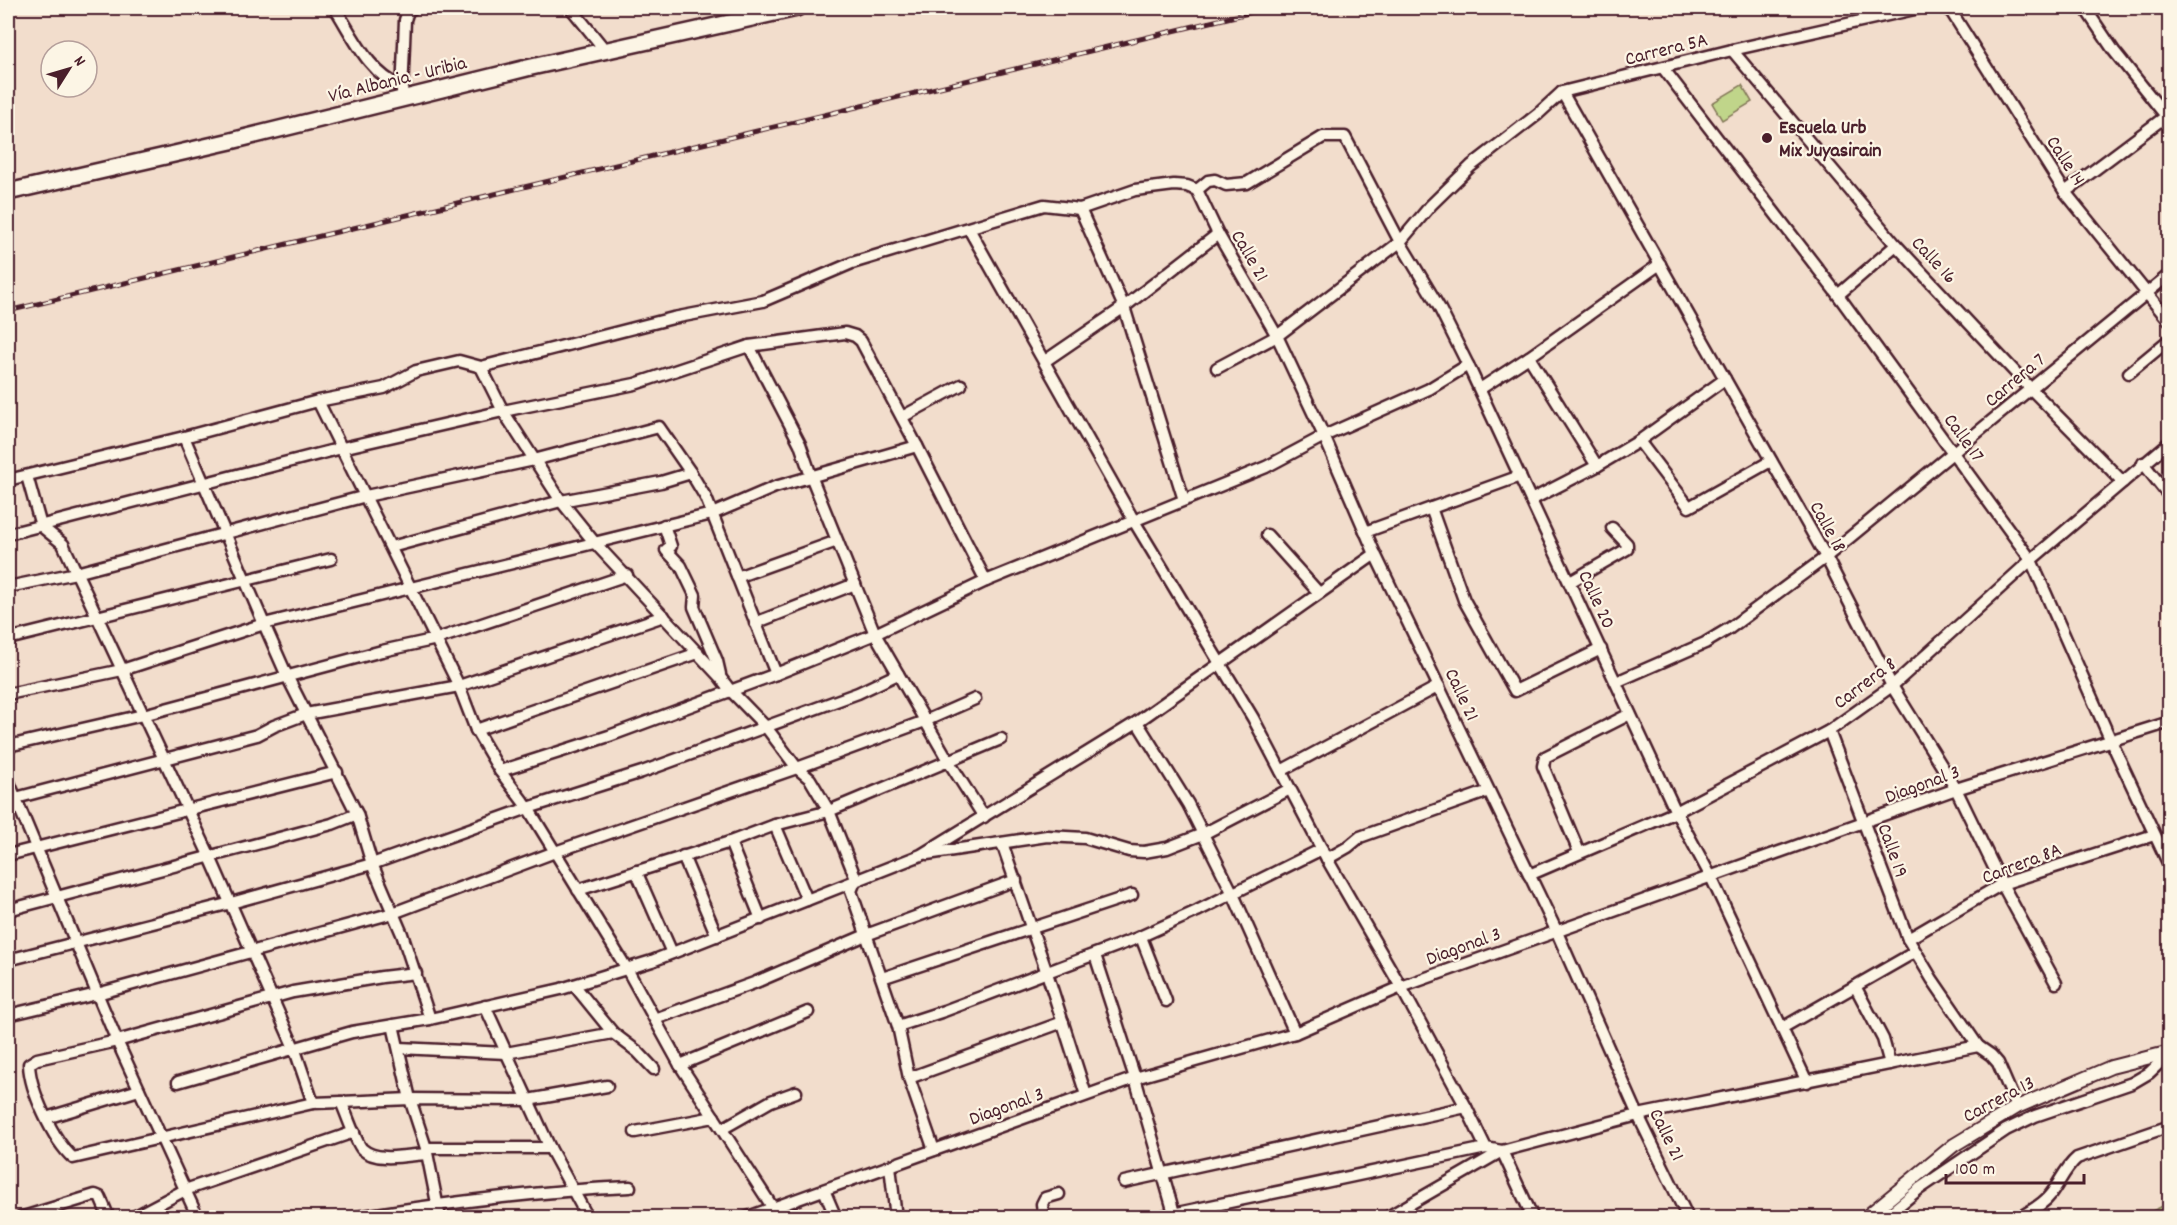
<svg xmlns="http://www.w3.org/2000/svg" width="2177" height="1225" viewBox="0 0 2177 1225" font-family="Dekko,sans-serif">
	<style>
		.green { fill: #c0d58a; stroke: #857a5a; stroke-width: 1.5 }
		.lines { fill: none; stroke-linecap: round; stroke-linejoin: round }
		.minor-casing { stroke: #4a1f2b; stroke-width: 15 }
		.tertiary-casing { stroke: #4a1f2b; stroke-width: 16 }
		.secondary-casing { stroke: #4a1f2b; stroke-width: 20 }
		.minor { stroke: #fcf5e5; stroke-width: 10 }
		.tertiary { stroke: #fcf5e5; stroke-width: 12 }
		.secondary { stroke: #fcf5e5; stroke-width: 15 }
		.rail-casing { stroke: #4a1f2b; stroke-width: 5 }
		.rail { stroke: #fcf5e5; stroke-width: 3; stroke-dasharray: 9; stroke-linecap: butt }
		.poi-dot { fill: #4a1f2b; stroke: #fcf5e5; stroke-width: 2 }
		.labels { text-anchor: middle; stroke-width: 4.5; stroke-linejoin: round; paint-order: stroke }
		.street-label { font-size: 20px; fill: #4a1f2b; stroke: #fcf5e5 }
		.poi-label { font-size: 20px; font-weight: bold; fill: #4a1f2b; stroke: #fcf5e5; text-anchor: start }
	</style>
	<rect width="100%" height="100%" fill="#f2ddcc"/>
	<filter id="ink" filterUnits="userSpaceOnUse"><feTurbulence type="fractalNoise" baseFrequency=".0167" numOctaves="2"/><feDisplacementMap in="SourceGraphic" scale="12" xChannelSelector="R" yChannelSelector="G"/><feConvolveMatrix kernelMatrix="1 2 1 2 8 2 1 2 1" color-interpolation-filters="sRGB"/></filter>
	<g filter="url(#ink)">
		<!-- green -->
		<g class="green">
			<path d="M1742,85L1752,102L1722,120L1712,103Z"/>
			<path d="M2169,1203V1217H2140Z"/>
		</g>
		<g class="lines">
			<defs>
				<g id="minor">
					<path d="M335,8C353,36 369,74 402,87"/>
					<path d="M571,8L605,50"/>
					<path d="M1949,8L2065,192L2170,322"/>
					<path d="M2085,8L2114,51L2170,121"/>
					<path d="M1732,50L1896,245L2030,388L2123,482"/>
					<path d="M1663,68L1838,295L2031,560L2111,741L2170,867"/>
					<path d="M1562,92L1826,557L1892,686L1956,789L2002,884L2056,983"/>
					<path d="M402,94L405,20L408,11L413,8"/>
					<path d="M1197,190L1208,181L1215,180L1226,185L1247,183L1323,137H1345L1400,242L1439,307L1468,365L1676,812L1711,877L1807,1082"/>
					<path d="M1197,190L1218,234L1277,336L1324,436L1375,554L1556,930L1638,1115L1688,1218"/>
					<path d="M2065,192L2169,114"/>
					<path d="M1080,209L1124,307L1184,500"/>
					<path d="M969,229L1134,521L1253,718L1327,859L1401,987L1466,1107L1486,1148L1502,1151L1533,1218"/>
					<path d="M1838,295L1896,245"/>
					<path d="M749,346L800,444L811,476L875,634L949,762L984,817"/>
					<path d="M1529,357L1597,466"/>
					<path d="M1045,361L1124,307L1218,234"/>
					<path d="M481,367L503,411L561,501L594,542L720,677L730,690L766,727L797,768L810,779L829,811L856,879L851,891L898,1026L909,1078L934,1150"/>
					<path d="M1217,368L1277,336L1400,242L1431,205L1471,166L1538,114L1562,92L1732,50L1919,8"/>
					<path d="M2129,373L2170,339"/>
					<path d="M1480,389L1529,357L1660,264"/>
					<path d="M318,401L459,686L476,730L500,771L528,808L627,969L680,1065L773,1208"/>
					<path d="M902,417L961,385"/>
					<path d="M184,437L264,624L712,514L775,487L917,446L986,581"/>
					<path d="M1639,441L1689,507L1771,461"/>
					<path d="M2143,463L2170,497"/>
					<path d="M27,476L41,526L63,544L210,857L295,1050L313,1103L341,1102C346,1112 356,1143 362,1149C377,1163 408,1155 426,1154"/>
					<path d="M8,480L184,437L318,401L384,388L416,371L459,361L481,367L673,318L763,301L852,263L1044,205L1080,209L1135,190L1174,185L1187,186L1197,190"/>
					<path d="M1531,500L1597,466L1639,441L1725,379"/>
					<path d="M1431,508L1464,600L1515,691L1601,649"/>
					<path d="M664,525L671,546L666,550L681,566L695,595L694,607L717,661L720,674"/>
					<path d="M1365,532L1520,476"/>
					<path d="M8,534L342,448L503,411L635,384L749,346L845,333L855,336L861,341L917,446"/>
					<path d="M1267,535L1319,593"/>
					<path d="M391,547L561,501L661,482L691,473L706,498L776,674"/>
					<path d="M737,577L837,541"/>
					<path d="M1570,582L1627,549V544L1612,528"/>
					<path d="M8,587L76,573L366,496L534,460L659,427L691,473"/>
					<path d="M755,623L855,584"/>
					<path d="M8,639L331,559"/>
					<path d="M1616,682L1705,643L1730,628L1826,557L2170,274"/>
					<path d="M8,694L122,670L264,624L287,676L357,814L372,864L402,934L430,1019"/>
					<path d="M1137,722L1188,804L1233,894L1295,1033"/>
					<path d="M476,730L698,653"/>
					<path d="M1829,731L1908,939L1932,979L1978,1046L1991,1055L1998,1063L2017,1107"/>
					<path d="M8,746L143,715L382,651L437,639L627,575"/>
					<path d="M500,771L609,736L776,674L875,634L986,581L1266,467L1324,436L1429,389L1468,365"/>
					<path d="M1281,771L1439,686"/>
					<path d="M8,780L117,1041L198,1218"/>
					<path d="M8,800L257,735L274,726L306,714L459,686L664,616"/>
					<path d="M775,825L807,900"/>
					<path d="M730,842L761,919"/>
					<path d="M1002,843L1047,973L1086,1095"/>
					<path d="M1579,852L1543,766L1545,757L1630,714"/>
					<path d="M927,854L1047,836L1085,838L1129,851L1144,852L1167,848L1203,834L1290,789"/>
					<path d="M8,855L337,772"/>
					<path d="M683,856L717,936"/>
					<path d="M1327,859L1348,847L1360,837L1489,791"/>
					<path d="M636,871L672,953"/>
					<path d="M1529,875L1676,812L1829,731L1892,686L2031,560L2170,442"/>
					<path d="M578,890L730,842L775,825L829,811L1001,739"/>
					<path d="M8,910L332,824L357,814"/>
					<path d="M1141,937L1166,1001"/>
					<path d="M1908,939L2002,884L2154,835"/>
					<path d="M1095,955L1135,1078L1174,1213"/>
					<path d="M8,960L231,903L372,864L528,808L642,772L858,693L898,674"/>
					<path d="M882,978L1132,895"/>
					<path d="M574,985L613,1033L638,1052L654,1069"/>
					<path d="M1855,986L1883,1039L1890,1064"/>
					<path d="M485,1006L550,1148L588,1218"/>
					<path d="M8,1015L97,994L393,913L555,852L797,768L925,721L975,699"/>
					<path d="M655,1019L754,983L866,935L1016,880"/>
					<path d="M393,1025L410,1099L426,1148L440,1218"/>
					<path d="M898,1026L944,1011L1135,939L1197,911L1322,849"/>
					<path d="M1782,1028L1915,952"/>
					<path d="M399,1048L506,1053L613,1033"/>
					<path d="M680,1065L808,1012"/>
					<path d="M909,1078L1063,1022"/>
					<path d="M178,1082L352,1032L430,1019L561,989L652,961L921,855L1137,722L1375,554"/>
					<path d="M341,1102L410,1099L528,1100L607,1086"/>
					<path d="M313,1103L73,1158C53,1140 30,1091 29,1064L37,1059L117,1041L293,992L382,977L416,973"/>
					<path d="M46,1118L139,1090"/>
					<path d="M722,1129L771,1101L796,1092"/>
					<path d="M635,1132L714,1117"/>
					<path d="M426,1148H550"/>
					<path d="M890,1166L896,1218"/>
					<path d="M1124,1182L1466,1107"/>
					<path d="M824,1190L836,1218"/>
					<path d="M20,1218L95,1195L100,1197L109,1218"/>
					<path d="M132,1218L185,1190L354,1132"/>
					<path d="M350,1218C443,1203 536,1191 630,1187"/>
					<path d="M745,1218L1135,1078L1295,1033L1401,987L1956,789L2170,722"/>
					<path d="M1044,1218L1042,1204L1045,1198L1059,1194"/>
					<path d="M1154,1218L1486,1148"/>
					<path d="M1386,1218L1502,1151L1638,1115L1978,1046"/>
					<path d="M1884,1218L1919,1189L2006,1130L2035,1116L2132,1083L2149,1073L2170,1053"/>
					<path d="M2019,1218C2030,1211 2043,1205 2051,1194C2060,1182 2065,1168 2077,1158L2170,1126"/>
				</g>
				<path id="tertiary" d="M1865,1218L1954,1145L2017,1107L2111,1067L2170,1052"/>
				<path id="secondary" d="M8,192L231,141L527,68L797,8"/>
			</defs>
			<!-- minor casing -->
			<use href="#minor" class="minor-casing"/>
			<!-- tertiary casing -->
			<use href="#tertiary" class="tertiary-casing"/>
			<!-- secondary casing -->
			<use href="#secondary" class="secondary-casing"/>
			<!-- minor -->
			<use href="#minor" class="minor"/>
			<!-- tertiary -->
			<use href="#tertiary" class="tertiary"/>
			<!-- secondary -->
			<use href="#secondary" class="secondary"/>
			<defs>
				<path id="rail" d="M8,311L1269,8"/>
			</defs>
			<!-- rail casing -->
			<use href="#rail" class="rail-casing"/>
			<!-- rail -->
			<use href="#rail" class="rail"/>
		</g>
	</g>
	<!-- markers -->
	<circle class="poi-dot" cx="1767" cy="138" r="6"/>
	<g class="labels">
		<!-- street labels -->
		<g class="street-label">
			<text transform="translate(1666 48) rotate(-14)" y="7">Carrera 5A</text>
			<text transform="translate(397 78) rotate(-14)" y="7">Vía Albania - Uribia</text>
			<text transform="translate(2067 160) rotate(57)" y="7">Calle 14</text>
			<text transform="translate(1251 255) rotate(60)" y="7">Calle 21</text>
			<text transform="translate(1935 259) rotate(47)" y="7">Calle 16</text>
			<text transform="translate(2014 379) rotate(-40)" y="7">Carrera 7</text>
			<text transform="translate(1965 437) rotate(54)" y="7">Calle 17</text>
			<text transform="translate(1829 526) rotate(61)" y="7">Calle 18</text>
			<text transform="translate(1598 599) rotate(65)" y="7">Calle 20</text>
			<text transform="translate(1864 682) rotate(-37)" y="7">Carrera 8</text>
			<text transform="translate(1463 694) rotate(65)" y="7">Calle 21</text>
			<text transform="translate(1922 783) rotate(-20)" y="7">Diagonal 3</text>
			<text transform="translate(1894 850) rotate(70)" y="7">Calle 19</text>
			<text transform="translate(2021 862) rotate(-21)" y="7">Carrera 8A</text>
			<text transform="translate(1463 945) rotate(-20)" y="7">Diagonal 3</text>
			<text transform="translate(1998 1098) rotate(-28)" y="7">Carrera 13</text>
			<text transform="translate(1006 1105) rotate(-20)" y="7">Diagonal 3</text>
			<text transform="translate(1668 1134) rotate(64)" y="7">Calle 21</text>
		</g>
		<!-- poi labels -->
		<g class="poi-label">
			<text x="1779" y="133">Escuela Urb<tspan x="1779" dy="23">Mix Juyasirain</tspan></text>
		</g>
	</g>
	<!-- margin -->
	<rect width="2177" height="1225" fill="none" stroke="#fcf5e5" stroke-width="30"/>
	<rect x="15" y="15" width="2147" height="1195" fill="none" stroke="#4a1f2b" stroke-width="2" filter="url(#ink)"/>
	<!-- north arrow -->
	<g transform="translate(69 69) rotate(53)"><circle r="28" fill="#fcf5e5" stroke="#b59f9b" stroke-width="1.5"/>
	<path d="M0-4.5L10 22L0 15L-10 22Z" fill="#4a1f2b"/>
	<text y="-9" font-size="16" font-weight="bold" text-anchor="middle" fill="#4a1f2b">N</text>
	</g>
	<!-- scale -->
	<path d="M1946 1174v9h138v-9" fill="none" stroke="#4a1f2b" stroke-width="3"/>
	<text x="1955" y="1174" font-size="18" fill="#4a1f2b" stroke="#fcf5e5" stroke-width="4.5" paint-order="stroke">100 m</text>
</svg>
